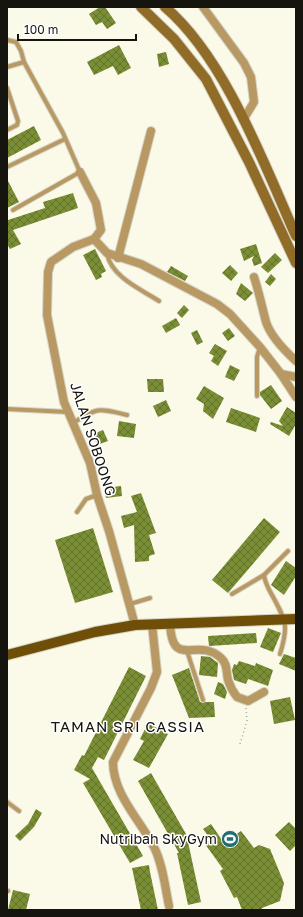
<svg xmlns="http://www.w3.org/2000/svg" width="303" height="917" viewBox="0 0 303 917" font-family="'Golos Text',sans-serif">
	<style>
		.building { fill: url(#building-cross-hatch) }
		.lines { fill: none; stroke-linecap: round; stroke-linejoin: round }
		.lane-casing { stroke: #d6d4c5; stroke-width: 6 }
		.street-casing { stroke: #d6d4c5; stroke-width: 10 }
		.secondary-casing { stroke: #d6d4c5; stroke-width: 12 }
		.primary-casing { stroke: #d6d4c5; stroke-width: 12 }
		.path { stroke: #aaa89b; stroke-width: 1.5; stroke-dasharray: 1 3; stroke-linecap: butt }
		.lane { stroke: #b89964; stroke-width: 4 }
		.street { stroke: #b89964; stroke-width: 8 }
		.secondary { stroke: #916c28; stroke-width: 10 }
		.primary { stroke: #6f4f07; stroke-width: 10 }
		.labels { text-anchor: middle; stroke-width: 3; stroke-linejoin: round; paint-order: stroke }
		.street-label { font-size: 14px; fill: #15140e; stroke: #fff }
		.poi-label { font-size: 14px; fill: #15140e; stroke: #fff; text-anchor: end }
		.neighbourhood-label { font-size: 15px; letter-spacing: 1px; fill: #15140e; stroke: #fff }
	</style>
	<defs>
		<pattern id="building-cross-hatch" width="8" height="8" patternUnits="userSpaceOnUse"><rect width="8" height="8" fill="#7a8e35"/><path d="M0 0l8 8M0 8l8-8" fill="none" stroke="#63732b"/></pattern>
	</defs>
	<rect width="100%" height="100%" fill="#fbf9e8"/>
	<!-- building -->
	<g class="building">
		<path d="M100,7H105L116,23L107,29L102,22L96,25L89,14Z"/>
		<path d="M119,45L131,68L118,75L113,66L94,75L87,62Z"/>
		<path d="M166,52L169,64L159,67L157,54Z"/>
		<path d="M34,126L41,140L7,158V140Z"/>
		<path d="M7,179L19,202L7,208Z"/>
		<path d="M73,193L78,208L13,230L21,244L10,249L7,244V219L8,220L45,208L43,202Z"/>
		<path d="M256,244L262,263L254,266L252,260L254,256L244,261L240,249Z"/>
		<path d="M95,249L106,271L101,274L102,277L96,280L83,255Z"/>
		<path d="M275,253L282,260L268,273L261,267Z"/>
		<path d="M230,265L238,273L231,281L222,273Z"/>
		<path d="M171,266L188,276L185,281L167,272Z"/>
		<path d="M271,274L276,279L270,286L265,282Z"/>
		<path d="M241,283L253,293L245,301L236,294Z"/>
		<path d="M184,305L189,310L182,318L177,313Z"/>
		<path d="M176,318L180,325L166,333L162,326Z"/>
		<path d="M229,328L235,336L228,341L222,333Z"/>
		<path d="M197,330L203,342L197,345L191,333Z"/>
		<path d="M215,344L227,351L218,366L211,361L214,356L209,353Z"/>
		<path d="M230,365L240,370L234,381L225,377Z"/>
		<path d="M147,379H163L164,392H148Z"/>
		<path d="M271,385L282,401L271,409L260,395V392Z"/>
		<path d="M204,386L224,398L213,419L203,411L204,404L196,399Z"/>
		<path d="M166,400L171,411L158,417L153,406Z"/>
		<path d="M287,407L296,413V424L289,436L270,424L271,422L283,426L279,421Z"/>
		<path d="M231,408L260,418L256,432L226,422Z"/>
		<path d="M119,421L136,424L134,438L117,436Z"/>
		<path d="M103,430L108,441L97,445L93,434Z"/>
		<path d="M121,486L122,496L106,498L104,488Z"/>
		<path d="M141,493L156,533L149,535L155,554L149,556V561L135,562L134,525L124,528L121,516L137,512L131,496Z"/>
		<path d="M264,518L280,532L228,593L212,580Z"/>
		<path d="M93,528L113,592L75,603L55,540Z"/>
		<path d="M286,561L296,568V576L284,595L271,585Z"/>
		<path d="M268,628L281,633L273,652L260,647Z"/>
		<path d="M256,633L257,643L209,646L208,636Z"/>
		<path d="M284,654L296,658V671L279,664Z"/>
		<path d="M201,656L210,657L218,663L217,677L199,675Z"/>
		<path d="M239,661L255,666L256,663L273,670L268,686L248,679L246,684L234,680L232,670L234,664L237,665Z"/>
		<path d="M129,667L146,676L104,760L98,757L92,768L143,856L130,863L83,783L90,779L74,770L82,755L84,756Z"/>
		<path d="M189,668L200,702H214L215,717L189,718L172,675Z"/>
		<path d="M218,682L223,684L227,692L225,699L214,694Z"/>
		<path d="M290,697L295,720L274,724L270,701Z"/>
		<path d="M148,723L168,734L149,768L133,760L144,741L140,739Z"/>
		<path d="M151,773L190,841L188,842L201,902L188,905L177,853H179L138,781Z"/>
		<path d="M36,809L42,813L34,827L20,841L15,836L28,824Z"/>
		<path d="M289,822L296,829V845L290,851L275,835Z"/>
		<path d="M211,824L224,843L241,831L254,848L259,845L270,849L284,883L280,901L262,908V910H242L237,897L234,898L220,871L223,869L205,844L211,840L203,829Z"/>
		<path d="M149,865L150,872L158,910H141L132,868Z"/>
		<path d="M13,890L30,894L26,910H8Z"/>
	</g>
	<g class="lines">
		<defs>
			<g id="lane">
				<path d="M7,40L16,42L21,51L24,62L63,133L80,172L13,210"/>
				<path d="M7,67L24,62"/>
				<path d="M7,88L18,121L17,125L7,130"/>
				<path d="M7,167L65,139"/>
				<path d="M107,254C112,277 140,289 159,301"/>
				<path d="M257,396V357L260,347"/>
				<path d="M7,409L68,412"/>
				<path d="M73,423C98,407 98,408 127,415"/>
				<path d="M77,512L86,499L97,495"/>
				<path d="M264,575L288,551"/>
				<path d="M232,594L264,575C265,583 268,588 272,595C286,621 289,625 280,654"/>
				<path d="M130,604L150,598"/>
				<path d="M187,651L203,700"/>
				<path d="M7,802L19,811"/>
				<path d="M7,891H8"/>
			</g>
			<g id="street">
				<path d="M203,7L244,63L251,77L254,102L243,120"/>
				<path d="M80,172L96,203L101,230L94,239L73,247L51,262L48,272L47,315L64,402L90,463L97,495L109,531L135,625"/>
				<path d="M94,239L107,253L141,264L217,304L230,314L260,347L281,374L296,377"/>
				<path d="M118,258L151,131"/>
				<path d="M254,277C259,292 262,307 266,322C271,337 285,351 296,361"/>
				<path d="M281,374L296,397"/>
				<path d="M170,623C172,671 197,636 221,658C228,664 226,672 228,680C230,686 233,692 237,697L248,701L264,692"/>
				<path d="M152,624L157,672L151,688L113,762C113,794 140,820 154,847C163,865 165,887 169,906"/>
			</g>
			<g id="secondary">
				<path d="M141,7L174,39L206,79L249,162L296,263"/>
				<path d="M165,7C225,58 264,164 296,236"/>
			</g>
			<path id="primary" d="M7,655L95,632L135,625L296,619"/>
		</defs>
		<!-- lane casing -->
		<use href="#lane" class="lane-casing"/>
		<!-- street casing -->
		<use href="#street" class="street-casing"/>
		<!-- secondary casing -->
		<use href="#secondary" class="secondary-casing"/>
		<!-- primary casing -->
		<use href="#primary" class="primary-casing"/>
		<!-- path -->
		<path class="path" d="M240,744L247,721L246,708"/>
		<!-- lane -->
		<use href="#lane" class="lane"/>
		<!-- street -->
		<use href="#street" class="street"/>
		<!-- secondary -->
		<use href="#secondary" class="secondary"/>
		<!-- primary -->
		<use href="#primary" class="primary"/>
	</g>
	<!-- icons -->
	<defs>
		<symbol id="stadium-disc" viewBox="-11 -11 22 22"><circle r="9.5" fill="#236e73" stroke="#fff"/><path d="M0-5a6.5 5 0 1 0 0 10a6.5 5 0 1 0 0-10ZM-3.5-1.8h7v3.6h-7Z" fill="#fff"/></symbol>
	</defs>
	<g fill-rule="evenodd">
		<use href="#stadium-disc" x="220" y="829" width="20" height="20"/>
	</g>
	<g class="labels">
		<!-- street labels -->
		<g class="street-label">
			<text transform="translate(93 439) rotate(72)" y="5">JALAN SOBOONG</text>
		</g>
		<!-- poi labels -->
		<g class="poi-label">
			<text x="217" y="844">Nutribah SkyGym</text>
		</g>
		<!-- neighbourhood labels -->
		<g class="neighbourhood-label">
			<text x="128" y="732">TAMAN SRI CASSIA</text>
		</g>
	</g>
	<!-- border -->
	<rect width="303" height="917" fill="none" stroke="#15140e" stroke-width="16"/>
	<!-- scale -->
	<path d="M18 34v6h118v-6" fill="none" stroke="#15140e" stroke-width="2"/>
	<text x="24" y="34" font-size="12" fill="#15140e" stroke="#ffffff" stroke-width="3" paint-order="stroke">100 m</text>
</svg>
